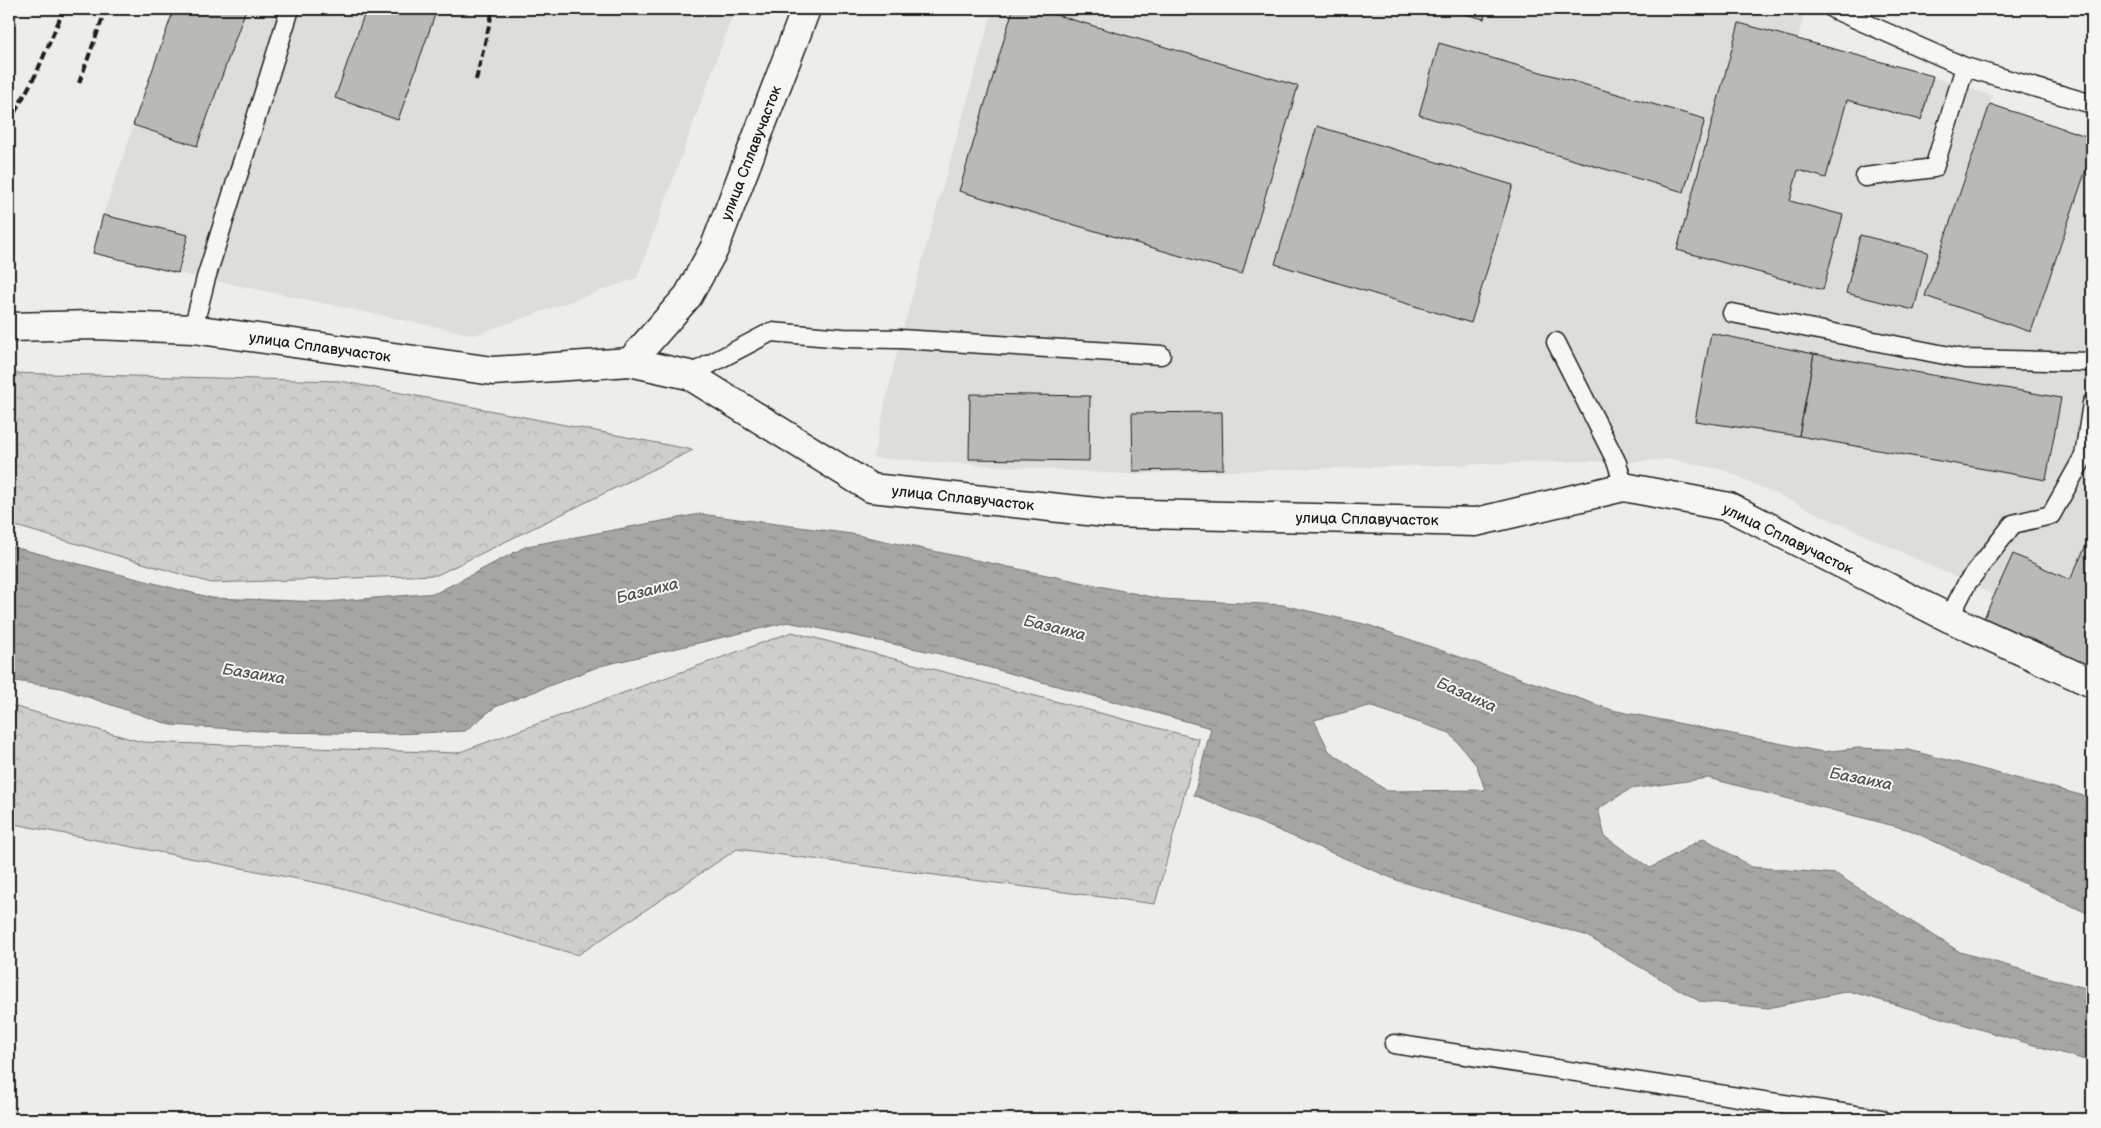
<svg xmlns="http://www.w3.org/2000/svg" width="2101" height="1128" viewBox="0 0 2101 1128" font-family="'Balsamiq Sans',sans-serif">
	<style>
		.built { fill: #ddddda }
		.forest { fill: url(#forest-crowns); stroke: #757574 }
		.water { fill: url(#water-ripples); stroke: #6f6f6d; fill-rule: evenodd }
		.building { fill: #b9b9b6; stroke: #1c1c1c }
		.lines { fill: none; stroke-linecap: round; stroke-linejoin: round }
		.service-casing { stroke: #1c1c1c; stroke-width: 21 }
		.minor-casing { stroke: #1c1c1c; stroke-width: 31 }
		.service { stroke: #f6f6f2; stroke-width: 18 }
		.minor { stroke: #f6f6f2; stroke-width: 28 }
		.rail { stroke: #1c1c1c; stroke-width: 4; stroke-dasharray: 8 4; stroke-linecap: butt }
		.labels { text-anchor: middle; stroke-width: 4; stroke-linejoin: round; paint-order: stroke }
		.street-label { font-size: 15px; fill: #1c1c1c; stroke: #f6f6f2 }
		.water-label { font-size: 16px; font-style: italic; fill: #535352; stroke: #f6f6f2 }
	</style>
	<defs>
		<pattern id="forest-crowns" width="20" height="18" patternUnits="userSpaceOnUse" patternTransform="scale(1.25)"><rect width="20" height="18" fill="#cececb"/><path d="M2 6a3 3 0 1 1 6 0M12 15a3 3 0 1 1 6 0" fill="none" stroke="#b0b0ae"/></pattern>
		<pattern id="water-ripples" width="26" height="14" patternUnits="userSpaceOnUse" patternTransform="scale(1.25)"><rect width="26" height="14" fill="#a6a6a3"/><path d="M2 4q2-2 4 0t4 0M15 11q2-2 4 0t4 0" fill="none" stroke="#868684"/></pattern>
	</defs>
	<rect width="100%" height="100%" fill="#edede9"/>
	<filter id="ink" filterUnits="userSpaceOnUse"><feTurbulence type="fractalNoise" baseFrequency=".02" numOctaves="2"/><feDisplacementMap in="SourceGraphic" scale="10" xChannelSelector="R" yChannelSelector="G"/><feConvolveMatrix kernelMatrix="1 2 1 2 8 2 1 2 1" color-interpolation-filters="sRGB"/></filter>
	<g filter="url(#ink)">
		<!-- built -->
		<g class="built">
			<path d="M174,9H735L637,278L475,335L178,273L93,253L103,215Z"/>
			<path d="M993,9H1805L1798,39L1960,85L1993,96L1990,104L2092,138V667L1984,618L1994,595L1724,470L1669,459L1617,463L1592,461L1123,474L873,458L900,339Z"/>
		</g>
		<!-- forest -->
		<g class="forest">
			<path d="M9,373L340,381L693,450L437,575L211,583L9,524Z"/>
			<path d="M792,632L1199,739L1155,904L737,849L578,955L339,887L9,823V705L142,742L457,753Z"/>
		</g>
		<!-- water -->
		<path class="water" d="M700,514L852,534L1161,599L1283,605L1368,625L1612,710L1823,752L1858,748L1909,750L2092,798V917L2087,913L1910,830L1708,778L1630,789L1598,809L1605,837L1650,868L1704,838L1752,867L1836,874L1960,952L2092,990V1062L1849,991L1768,1008L1699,1001L1585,935L1399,881L1194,795L1211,728L936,653L788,622L600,666L495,707L465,731L395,734L277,732L171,725L61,688L9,680V546L212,598L325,602L436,593L527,546ZM1370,706L1450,733L1477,766L1485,790L1387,791L1329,751L1314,720Z"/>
		<!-- building -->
		<g class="building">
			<path d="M174,9H246L197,146L133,125Z"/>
			<path d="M366,9H437L398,120L335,98Z"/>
			<path d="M1013,9H1036L1298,86L1242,274L959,191Z"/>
			<path d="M1445,9H1486L1484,19Z"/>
			<path d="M1739,23L1933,76L1921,120L1847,100L1826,178L1798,170L1790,201L1843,215L1823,290L1677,250Z"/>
			<path d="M1439,43L1705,119L1684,192L1419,115Z"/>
			<path d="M1990,104L2092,138V152L2031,332L1925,296Z"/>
			<path d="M1317,126L1513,185L1471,323L1275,264Z"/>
			<path d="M103,215L188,235L178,273L93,253Z"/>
			<path d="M1860,235L1928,252L1914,310L1846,293Z"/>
			<path d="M1711,333L1814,354L1799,436L1695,421Z"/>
			<path d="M1814,354L2061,398L2046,480L1799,436Z"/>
			<path d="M970,394L1090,396L1089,461L969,459Z"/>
			<path d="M1222,412L1223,469L1133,471L1132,413Z"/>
			<path d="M2092,532V667L1984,618L2013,554L2070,580Z"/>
		</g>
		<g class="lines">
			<defs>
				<g id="service">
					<path d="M1833,9L1965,67L2092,104"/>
					<path d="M1865,177L1934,168L1965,67"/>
					<path d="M1732,313L1965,359L2092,362"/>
					<path d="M193,329L206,278L290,9"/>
					<path d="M1556,342L1617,463L1624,487"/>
					<path d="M689,375L771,332L843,338L900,339L1161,355"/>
					<path d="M1949,618L1967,583L2013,524L2051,515L2084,456L2092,403"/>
					<path d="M1394,1044L1881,1119"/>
				</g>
				<g id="minor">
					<path d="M9,327L94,325L193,329L493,371L630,362L689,375L871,488L1106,513L1476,522L1624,487L1729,507L1949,618L2092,683"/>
					<path d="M630,362L688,296L714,249L806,9"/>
				</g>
			</defs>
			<!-- service casing -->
			<use href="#service" class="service-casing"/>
			<!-- minor casing -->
			<use href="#minor" class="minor-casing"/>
			<!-- service -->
			<use href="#service" class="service"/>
			<!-- minor -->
			<use href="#minor" class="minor"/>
			<!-- rail -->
			<g class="rail">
				<path d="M476,80L493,9"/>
				<path d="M79,83L106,9"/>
				<path d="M9,123L36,74L64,9"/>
			</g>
		</g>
	</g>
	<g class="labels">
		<!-- street labels -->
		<g class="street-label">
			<text transform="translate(751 153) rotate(-69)" y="5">улица Сплавучасток</text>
			<text transform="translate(320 347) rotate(8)" y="5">улица Сплавучасток</text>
			<text transform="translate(963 498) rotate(6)" y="5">улица Сплавучасток</text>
			<text transform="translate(1367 519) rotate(1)" y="5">улица Сплавучасток</text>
			<text transform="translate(1788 539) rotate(26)" y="5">улица Сплавучасток</text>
		</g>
		<!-- water labels -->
		<g class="water-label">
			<text transform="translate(647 590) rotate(-14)" y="6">Базаиха</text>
			<text transform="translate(1055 627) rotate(14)" y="6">Базаиха</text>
			<text transform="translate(254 673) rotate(9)" y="6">Базаиха</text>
			<text transform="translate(1467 694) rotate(24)" y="6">Базаиха</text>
			<text transform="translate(1861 778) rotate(11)" y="6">Базаиха</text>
		</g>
	</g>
	<!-- margin -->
	<rect width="2101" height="1128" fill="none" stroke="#f6f6f2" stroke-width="30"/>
	<rect x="15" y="15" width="2071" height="1098" fill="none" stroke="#1c1c1c" stroke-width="2" filter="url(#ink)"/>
</svg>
